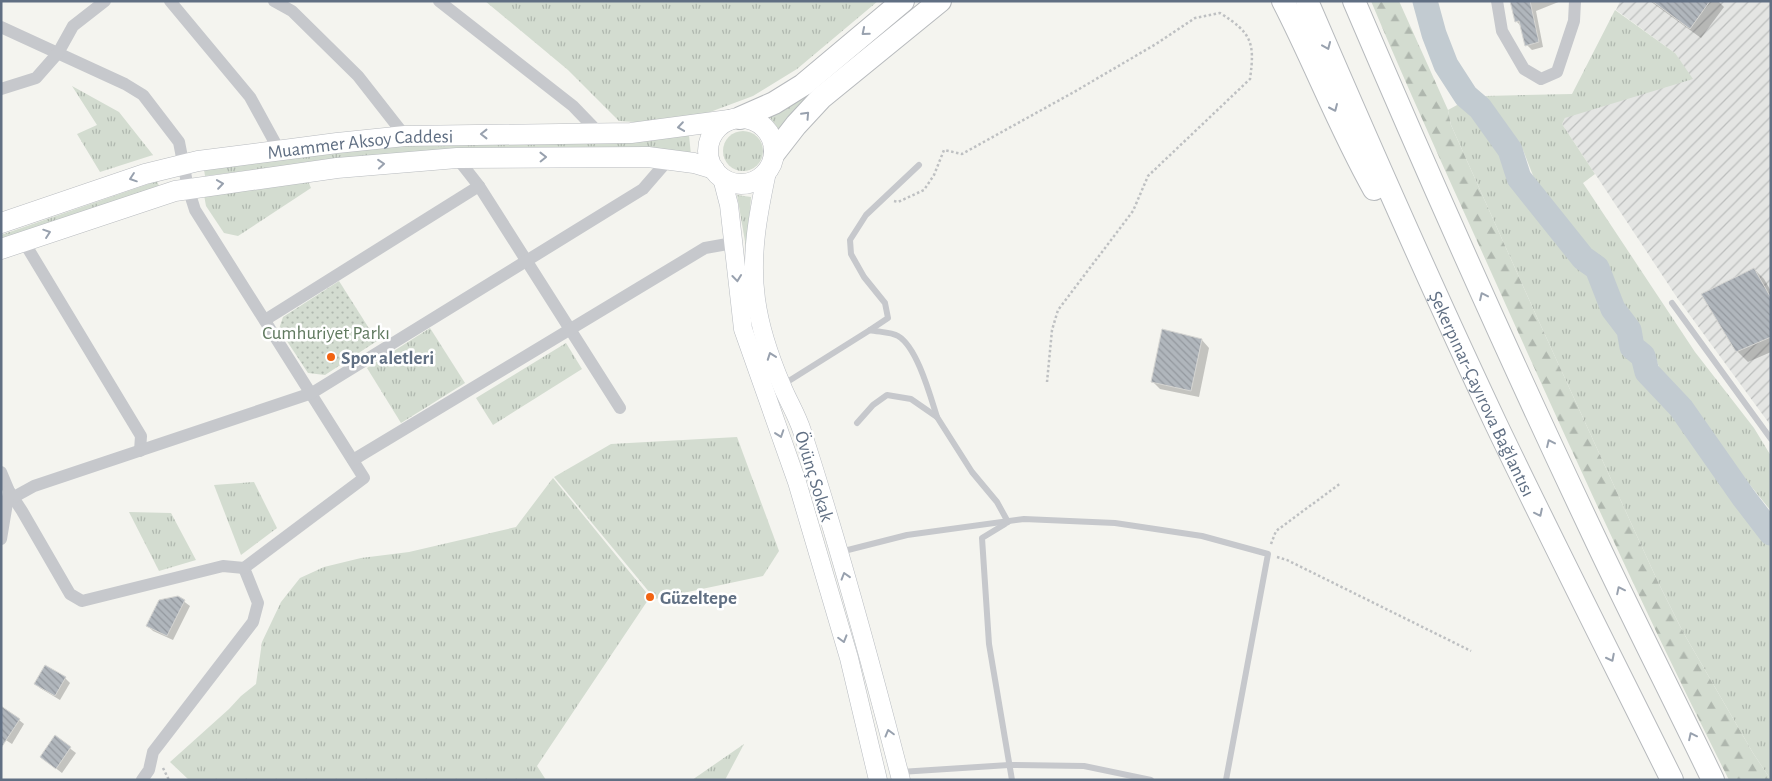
<svg xmlns="http://www.w3.org/2000/svg" width="1772" height="781" viewBox="0 0 1772 781" font-family="'Alegreya Sans',sans-serif">
	<style>
		.industrial { fill: url(#industrial-furrows) }
		.grass { fill: url(#grass-tufts) }
		.forest { fill: url(#forest-firs) }
		.park { fill: url(#park-dots) }
		.shadow { fill: #0003 }
		.lines { fill: none; stroke-linecap: round; stroke-linejoin: round }
		.river { stroke: #c2cbd1; stroke-width: 25 }
		.building { fill: url(#building-back-hatch); stroke: #d5d5d2 }
		.secondary-casing { stroke: #b7bbc0; stroke-width: 19 }
		.primary-casing { stroke: #b8bbbf; stroke-width: 21 }
		.highway-casing { stroke: #b7babd; stroke-width: 24 }
		.path { stroke: #bec0c2; stroke-width: 2.5; stroke-dasharray: 2.5 2.5; stroke-linecap: butt }
		.lane { stroke: #c6c8cc; stroke-width: 6 }
		.street { stroke: #c6c8cc; stroke-width: 12 }
		.secondary { stroke: #fff; stroke-width: 18 }
		.primary { stroke: #fff; stroke-width: 20 }
		.highway { stroke: #fff; stroke-width: 22 }
		.oneway { stroke: #98a1ae }
		.poi-dot { fill: #f26412; stroke: #fff; stroke-width: 2 }
		.labels { text-anchor: middle; stroke-width: 5; stroke-linejoin: round; paint-order: stroke }
		.street-label { font-size: 19px; fill: #606f83; stroke: #fff }
		.park-label { font-size: 19px; fill: #617a60; stroke: #fff }
		.poi-label { font-size: 19px; font-weight: bold; fill: #606f83; stroke: #fff; text-anchor: start }
	</style>
	<defs>
		<pattern id="industrial-furrows" width="10" height="10" patternUnits="userSpaceOnUse" patternTransform="scale(1.25)"><rect width="10" height="10" fill="#e4e5e3"/><path d="M-1 1l2-2M0 10L10 0M9 11l2-2" fill="none" stroke="#bcbebd"/></pattern>
		<pattern id="grass-tufts" width="24" height="20" patternUnits="userSpaceOnUse" patternTransform="scale(1.25)"><rect width="24" height="20" fill="#d3dcd0"/><path d="M3 7l-1-3M5 7V3M7 7l1-3M15 17l-1-3M17 17v-4M19 17l1-3" fill="none" stroke="#afb7ae"/></pattern>
		<pattern id="forest-firs" width="22" height="20" patternUnits="userSpaceOnUse" patternTransform="scale(1.25)"><rect width="22" height="20" fill="#d3dcd0"/><path d="M5 1l3.5 6h-7zM16 11l3.5 6h-7z" fill="#afb7ae"/></pattern>
		<pattern id="park-dots" width="8" height="8" patternUnits="userSpaceOnUse" patternTransform="scale(1.25)"><rect width="8" height="8" fill="#d3dcd0"/><path d="M2 2h.1M6 6h.1" fill="none" stroke="#afb7ae" stroke-width="1.8" stroke-linecap="round"/></pattern>
		<pattern id="building-back-hatch" width="6" height="6" patternUnits="userSpaceOnUse" patternTransform="scale(1.25)"><rect width="6" height="6" fill="#b0b6bc"/><path d="M-1 5l2 2M0 0l6 6M5-1l2 2" fill="none" stroke="#93989e"/></pattern>
	</defs>
	<rect width="100%" height="100%" fill="#f4f4ef"/>
	<!-- industrial -->
	<path class="industrial" d="M1620,1H1771V426L1678,299L1562,124L1565,118L1675,53L1616,10Z"/>
	<!-- grass -->
	<g class="grass">
		<path d="M485,1H878L797,69L753,96L702,115L650,123L619,121L568,70Z"/>
		<path d="M1615,10L1675,53L1693,79L1565,118L1562,124L1595,174L1583,183L1695,352L1754,428L1771,456V511L1663,377L1657,362L1642,345L1639,333L1603,265L1591,253L1539,191L1523,150L1485,96L1572,94Z"/>
		<path d="M824,80L794,111L780,131L768,115Z"/>
		<path d="M72,86L119,112L153,155L100,172L77,134L97,125Z"/>
		<path d="M1468,99L1498,141L1518,186L1538,215L1591,274L1609,310L1625,349L1636,359L1641,374L1693,433L1721,476L1756,520L1760,530L1771,541V780L1753,753L1683,632L1658,582L1536,315L1451,125L1448,110Z"/>
		<circle cx="743" cy="151" r="20"/>
		<path d="M689,135L691,155L450,149L362,156L205,176L204,169L354,150L409,145L644,141Z"/>
		<path d="M157,181L159,186L1,240V235Z"/>
		<path d="M308,181L311,188L238,236L224,233L206,206L204,195Z"/>
		<path d="M737,195L751,197L747,253Z"/>
		<path d="M430,328L465,383L401,423L367,368Z"/>
		<path d="M566,343L582,369L493,425L476,398Z"/>
		<path d="M737,437L779,551L763,576L655,599L554,477L611,444Z"/>
		<path d="M553,478L650,597L537,766L546,780H189L170,762L229,709L241,696L256,684L262,642L281,602L300,578L324,567L361,558L409,552L516,527Z"/>
		<path d="M254,482L277,528L241,555L214,485Z"/>
		<path d="M129,512L171,513L196,560L159,571Z"/>
		<path d="M744,744L725,780H692Z"/>
	</g>
	<!-- forest -->
	<path class="forest" d="M1371,1H1399L1448,110L1451,125L1536,315L1658,582L1683,632L1753,753L1771,780H1729C1651,626 1580,469 1509,312C1463,209 1415,106 1371,1Z"/>
	<!-- park -->
	<path class="park" d="M339,281L377,341L325,375L308,373L279,329L283,317Z"/>
	<!-- shadow -->
	<g class="shadow">
		<path d="M1514,1H1561L1536,11L1543,47L1532,50L1527,45L1521,26L1516,21Z"/>
		<path d="M1650,1H1718L1724,7L1701,38Z"/>
		<path d="M1754,269L1764,279L1771,291V352L1748,362L1737,351L1702,294Z"/>
		<path d="M1202,340L1209,348L1199,397L1160,389L1152,381Z"/>
		<path d="M178,597L190,606L173,640L153,631L148,626Z"/>
		<path d="M65,678L70,683L60,700L40,688L35,683Z"/>
		<path d="M19,720L24,724L12,744L1,737Z"/>
		<path d="M55,737L76,753L62,773L41,757Z"/>
	</g>
	<g class="lines">
		<!-- river -->
		<path class="river" d="M1425,1L1434,34L1446,65L1466,96L1480,108L1510,150L1519,178L1583,258L1597,268L1613,309L1629,330L1632,347L1643,356L1647,372L1681,408L1744,498L1771,533"/>
	</g>
	<!-- building -->
	<g class="building">
		<path d="M1510,1H1530L1539,42L1525,46L1519,21L1515,22Z"/>
		<path d="M1652,1H1710L1690,29Z"/>
		<path d="M1754,268L1771,298V337L1736,352L1701,294Z"/>
		<path d="M1162,329L1202,339L1191,391L1151,382Z"/>
		<path d="M178,596L185,600L167,636L146,626L159,600Z"/>
		<path d="M45,665L66,677L55,696L34,684Z"/>
		<path d="M1,706L20,719L1,748Z"/>
		<path d="M55,735L71,747L56,769L40,757Z"/>
	</g>
	<g class="lines">
		<defs>
			<g id="secondary">
				<path d="M767,172C758,214 750,256 756,299C760,329 770,358 782,386C788,401 797,415 802,431C839,546 871,663 901,780"/>
				<path d="M722,178L729,205L743,329L797,482L849,658L878,780"/>
			</g>
			<g id="primary">
				<circle cx="741" cy="151" r="33"/>
				<path id="s1" d="M1,223L145,174L198,161L337,143L405,136L631,133L729,120"/>
				<path d="M1,249L175,191L337,168L457,158L648,157L694,163L714,169"/>
			</g>
			<g id="highway">
				<path d="M1283,1C1315,63 1340,129 1374,189"/>
				<path id="s2" d="M1307,1C1368,143 1430,284 1496,424C1553,543 1613,661 1672,780"/>
				<path d="M1354,1C1430,179 1509,357 1592,532C1631,615 1673,697 1713,780"/>
				<path d="M740,118L774,103L803,85L903,1"/>
				<path d="M775,152L796,125L821,98L940,1"/>
			</g>
		</defs>
		<!-- secondary casing -->
		<use href="#secondary" class="secondary-casing"/>
		<!-- primary casing -->
		<use href="#primary" class="primary-casing"/>
		<!-- highway casing -->
		<use href="#highway" class="highway-casing"/>
		<!-- path -->
		<g class="path">
			<path d="M894,201L898,202L924,190L934,175L944,150L962,154L1074,92L1156,44L1195,18L1220,13C1252,33 1255,43 1250,79L1148,176L1133,211L1058,310L1052,330L1047,382"/>
			<path d="M1271,544L1276,531L1341,483"/>
			<path d="M1277,557L1287,560L1471,651"/>
			<path d="M163,768L169,780"/>
		</g>
		<!-- lane -->
		<g class="lane">
			<path d="M1672,303L1771,439"/>
			<path d="M870,330L888,318L885,303L864,277L851,254L850,240L866,215L919,165"/>
			<path d="M784,384L870,330C878,332 891,332 898,336C917,347 930,395 937,417"/>
			<path d="M857,423L873,405L887,395L911,399L937,417L972,472L997,502L1008,522"/>
			<path d="M1005,524L982,538L989,644L1012,780"/>
			<path d="M840,552L907,535L1024,519L1115,523L1202,536L1268,554L1226,780"/>
			<path d="M900,772L1009,765L1084,766L1151,780"/>
		</g>
		<!-- street -->
		<g class="street">
			<path d="M170,1L250,97L279,150"/>
			<path d="M274,1L292,11L358,76L405,136"/>
			<path d="M439,1L573,106L599,133"/>
			<path d="M1497,1L1502,31L1524,69L1541,79L1557,72L1574,21L1575,1"/>
			<path d="M1,27L125,84L143,95L179,142L188,188L195,210L364,478L244,568L258,603L253,622L153,752L149,770L142,780"/>
			<path d="M1,89L36,78L58,53L73,26L105,1"/>
			<path d="M457,158L479,186L620,408"/>
			<path d="M24,242L141,436L140,451"/>
			<path d="M265,320L479,186"/>
			<path d="M353,460L705,248L733,243"/>
			<path d="M1,472L9,491L22,511L70,594L82,601L223,566L244,568"/>
			<path d="M14,497L34,486L312,393L643,189L669,159"/>
			<path d="M1,539L9,491"/>
		</g>
		<!-- secondary -->
		<use href="#secondary" class="secondary"/>
		<!-- primary -->
		<use href="#primary" class="primary"/>
		<!-- highway -->
		<use href="#highway" class="highway"/>
	</g>
	<!-- one-way arrows -->
	<defs><path id="oneway-chevron" d="M-2-3.5L2.5 0L-2 3.5" fill="none" stroke-width="1.6" stroke-linecap="round" stroke-linejoin="round" transform="scale(1.25)"/></defs>
	<g class="oneway">
		<use href="#oneway-chevron" transform="translate(865 32) rotate(140)"/>
		<use href="#oneway-chevron" transform="translate(1327 46) rotate(67)"/>
		<use href="#oneway-chevron" transform="translate(1334 108) rotate(66)"/>
		<use href="#oneway-chevron" transform="translate(806 115) rotate(-47)"/>
		<use href="#oneway-chevron" transform="translate(681 127) rotate(172)"/>
		<use href="#oneway-chevron" transform="translate(484 134) rotate(180)"/>
		<use href="#oneway-chevron" transform="translate(543 157) rotate(-1)"/>
		<use href="#oneway-chevron" transform="translate(381 164) rotate(-5)"/>
		<use href="#oneway-chevron" transform="translate(133 178) rotate(161)"/>
		<use href="#oneway-chevron" transform="translate(220 184) rotate(-8)"/>
		<use href="#oneway-chevron" transform="translate(47 233) rotate(-19)"/>
		<use href="#oneway-chevron" transform="translate(737 278) rotate(84)"/>
		<use href="#oneway-chevron" transform="translate(1483 296) rotate(-115)"/>
		<use href="#oneway-chevron" transform="translate(771 356) rotate(-110)"/>
		<use href="#oneway-chevron" transform="translate(780 434) rotate(71)"/>
		<use href="#oneway-chevron" transform="translate(1550 443) rotate(-115)"/>
		<use href="#oneway-chevron" transform="translate(1539 513) rotate(64)"/>
		<use href="#oneway-chevron" transform="translate(845 576) rotate(-107)"/>
		<use href="#oneway-chevron" transform="translate(1620 590) rotate(-116)"/>
		<use href="#oneway-chevron" transform="translate(843 639) rotate(74)"/>
		<use href="#oneway-chevron" transform="translate(1611 658) rotate(63)"/>
		<use href="#oneway-chevron" transform="translate(889 733) rotate(-105)"/>
		<use href="#oneway-chevron" transform="translate(1692 736) rotate(-116)"/>
	</g>
	<!-- markers -->
	<g class="poi-dot">
		<circle cx="331" cy="357" r="5"/>
		<circle cx="650" cy="597" r="5"/>
	</g>
	<g class="labels">
		<!-- street labels -->
		<g class="street-label">
			<text dy="7" stroke="none"><textPath href="#s1" startOffset="370">Muammer Aksoy Caddesi</textPath></text>
			<text dy="7" stroke="none"><textPath href="#s2" startOffset="430">Şekerpınar-Çayırova Bağlantısı</textPath></text>
			<text transform="translate(815 476) rotate(73)" y="7">Övünç Sokak</text>
		</g>
		<!-- park labels -->
		<g class="park-label">
			<text x="326" y="339">Cumhuriyet Parkı</text>
		</g>
		<!-- poi labels -->
		<g class="poi-label">
			<text x="341" y="364">Spor aletleri</text>
			<text x="660" y="604">Güzeltepe</text>
		</g>
	</g>
	<!-- border -->
	<rect width="1772" height="781" fill="none" stroke="#606f83" stroke-width="5"/>
</svg>
